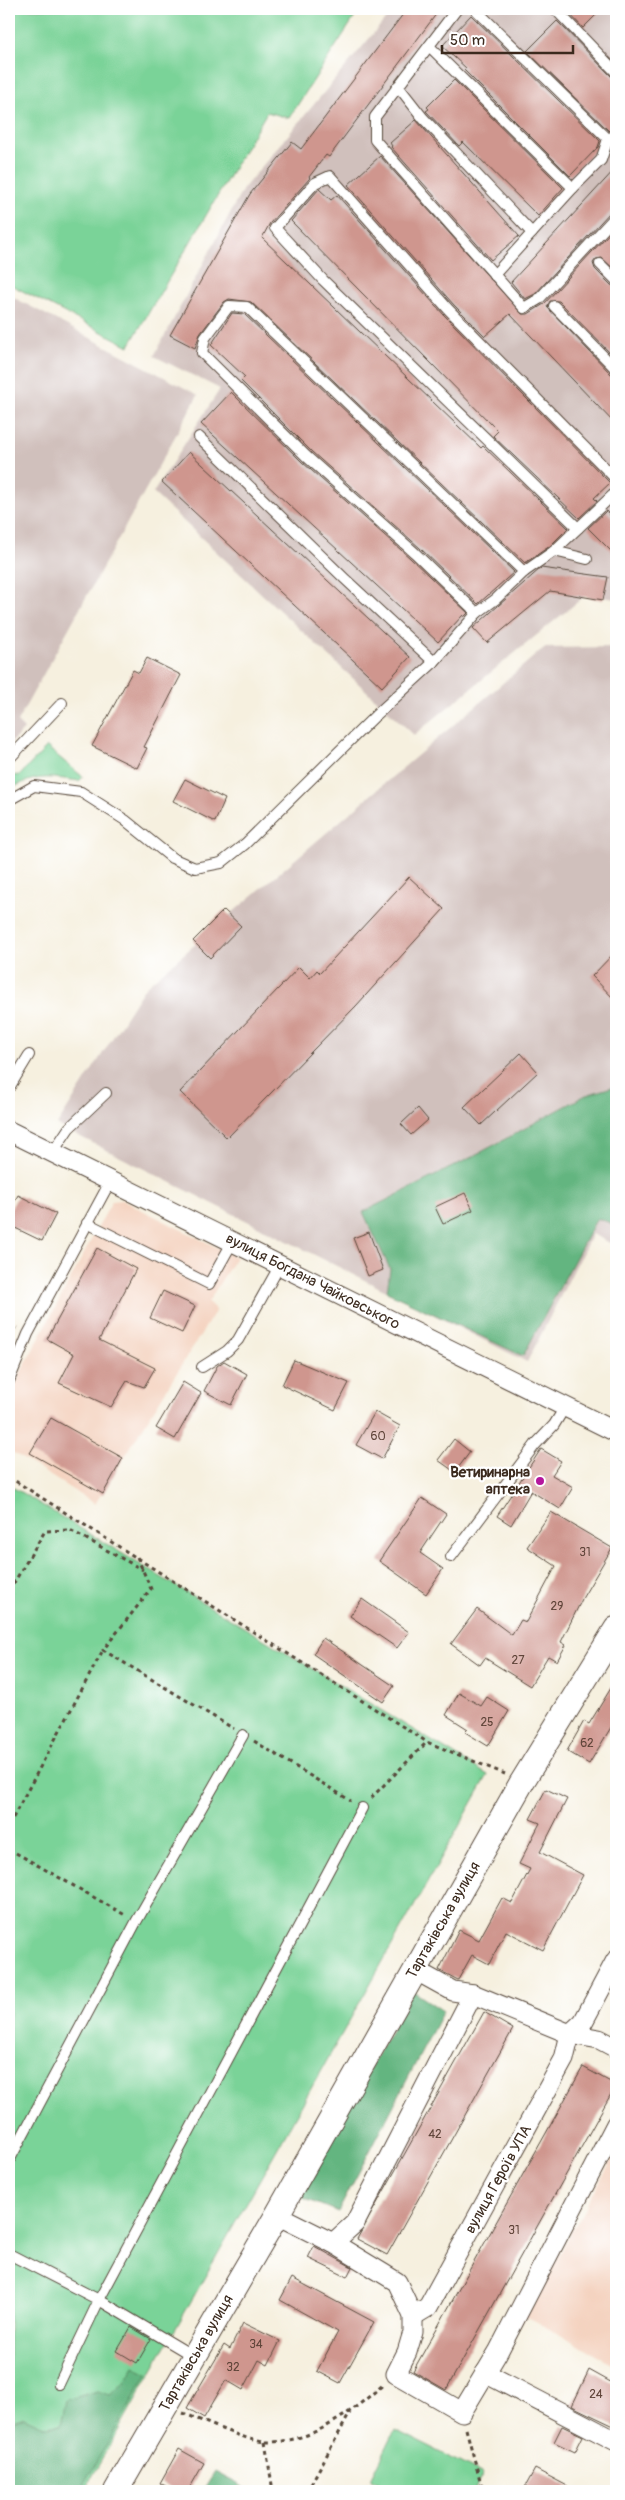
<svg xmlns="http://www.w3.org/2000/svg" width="625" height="2500" viewBox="0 0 625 2500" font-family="Pangolin,sans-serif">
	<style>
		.built { fill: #f4d3c0 }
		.industrial { fill: #d0c0bc }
		.green { fill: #7ad398; stroke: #5a7e5b }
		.forest { fill: #63b580; stroke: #4f704f }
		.building { fill: #cf968e }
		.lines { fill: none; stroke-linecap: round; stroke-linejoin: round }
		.service-casing { stroke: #57483b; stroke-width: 12 }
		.minor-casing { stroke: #57483b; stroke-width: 21 }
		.tertiary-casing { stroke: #57483b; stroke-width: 26 }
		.path { stroke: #57483b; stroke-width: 3; stroke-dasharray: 4 4; stroke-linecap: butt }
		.service { stroke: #fff; stroke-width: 10 }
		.minor { stroke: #fff; stroke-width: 19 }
		.tertiary { stroke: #fff; stroke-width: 24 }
		.poi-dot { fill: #b5179e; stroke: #fff; stroke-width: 2 }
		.labels { text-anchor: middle; stroke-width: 4.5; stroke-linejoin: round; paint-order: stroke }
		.number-label { font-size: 12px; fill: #60453a }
		.street-label { font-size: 15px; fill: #3b2a1e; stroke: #fff }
		.poi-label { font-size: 15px; font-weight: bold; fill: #3b2a1e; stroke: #fff; text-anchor: end }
	</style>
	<rect width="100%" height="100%" fill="#fff"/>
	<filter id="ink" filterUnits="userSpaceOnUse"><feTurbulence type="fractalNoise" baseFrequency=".02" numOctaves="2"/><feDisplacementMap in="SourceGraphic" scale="10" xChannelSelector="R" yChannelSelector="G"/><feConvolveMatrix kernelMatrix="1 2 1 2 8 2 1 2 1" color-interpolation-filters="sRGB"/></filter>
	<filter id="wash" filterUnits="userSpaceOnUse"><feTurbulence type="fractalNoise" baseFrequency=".0096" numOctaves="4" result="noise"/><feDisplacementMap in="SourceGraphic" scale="20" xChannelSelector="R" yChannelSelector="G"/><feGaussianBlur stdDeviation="1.12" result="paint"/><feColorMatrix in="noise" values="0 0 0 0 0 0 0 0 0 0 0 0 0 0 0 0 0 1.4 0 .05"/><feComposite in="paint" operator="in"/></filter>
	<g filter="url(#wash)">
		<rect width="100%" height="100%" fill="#f6f0df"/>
		<!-- built -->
		<g class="built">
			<path d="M122,1200L236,1257L208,1302L216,1310L95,1504L9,1450V1405L20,1374L112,1201Z"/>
			<path d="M616,2152V2365L525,2316Z"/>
		</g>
		<!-- industrial -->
		<g class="industrial">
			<path d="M394,9H616V599L586,595L414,735L153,493L220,389L154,356L243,189Z"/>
			<path d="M9,295L198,395L17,722L24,729L9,745Z"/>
			<path d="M616,647V1246L592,1234L527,1362L57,1125L145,987L544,648Z"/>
		</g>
		<!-- green -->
		<g class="green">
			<path d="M9,9H360L289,118L267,112L129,346L9,284Z"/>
			<path d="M47,747L83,777L79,781C50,777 35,774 9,790V776L20,775Z"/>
			<path d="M9,1485L488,1775L84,2491H9Z"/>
			<path d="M395,2430L483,2474L474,2491H395L371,2479Z"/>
		</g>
		<!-- forest -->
		<g class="forest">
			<path d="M612,1087L616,1093V1225L597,1218L523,1356L387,1292L390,1269L363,1212L474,1156L586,1095Z"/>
			<path d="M413,1991L443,2011L338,2212L298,2196Z"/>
			<path d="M134,2366L148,2373L80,2491H9V2423L24,2417L46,2427L61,2425L66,2400L97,2391L110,2395L123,2384Z"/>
			<path d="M215,2472L251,2491H203Z"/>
		</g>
		<g id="blocks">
			<!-- building -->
			<g class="building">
				<path d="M407,9H440L329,157L326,155L309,177L310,178L270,223L262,238L481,448L483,446L568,528L550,546L525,563L251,302L229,299L224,302L200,334L195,348L170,335L250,194L292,142L301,149Z"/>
				<path d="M570,9H602L583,28L567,11Z"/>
				<path d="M471,15L600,141L598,147L570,176L464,70L466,68L442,46Z"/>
				<path d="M557,21L616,81V128L609,131L527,51Z"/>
				<path d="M454,80L563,188L538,216L463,142L459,146L426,111L429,109L427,107Z"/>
				<path d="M416,120L519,236L491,260L391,147L392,146L390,143Z"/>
				<path d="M380,156L522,314H528L544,304L616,226V271L602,258L596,259L593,263L595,269L611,285L616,287V359L559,301H550L547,307L611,374L616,376V425L510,314L485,336L454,305L348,185Z"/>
				<path d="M616,168V209L611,211L535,294L525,299L511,282Z"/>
				<path d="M319,189L331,200L337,195L444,315L610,483L594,498L597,501L579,518L493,436L498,431L291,221Z"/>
				<path d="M232,313L244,314L514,572L478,604L420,548L312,452L241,381L245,377L211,345Z"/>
				<path d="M231,392L302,462L410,558L468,613L464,617L463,615L438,642L201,424Z"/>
				<path d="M189,452L410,657L382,687L162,482Z"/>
				<path d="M606,511L616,521V556L588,528Z"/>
				<path d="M541,568L608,577L603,600L550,591L487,643L473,628Z"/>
				<path d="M147,658L181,675L144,747L147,748L137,768L92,746L133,670L139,673Z"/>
				<path d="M185,779L225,799L215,822L173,801Z"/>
				<path d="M409,877L444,909L356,1006L227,1138L180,1092L299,967L310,978L317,970L320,973Z"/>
				<path d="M224,910L241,926L210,958L193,941Z"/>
				<path d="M616,951V1001L592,976Z"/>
				<path d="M521,1053L538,1072L481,1125L464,1107Z"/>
				<path d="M418,1108L428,1120L411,1135L401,1124Z"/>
				<path d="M465,1193L473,1210L443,1224L435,1207Z"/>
				<path d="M18,1195L56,1214L42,1241L9,1225V1212Z"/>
				<path d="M369,1232L383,1270L368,1276L353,1238Z"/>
				<path d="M97,1248L136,1269L99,1340L155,1368L144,1387L127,1381L111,1407L59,1383L74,1354L47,1339Z"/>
				<path d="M163,1291L195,1306L182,1333L150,1318Z"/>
				<path d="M294,1360L349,1383L335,1410L282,1385Z"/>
				<path d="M224,1361L247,1374L231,1405L204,1391L217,1366Z"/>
				<path d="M183,1382L201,1393L175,1439L156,1428Z"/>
				<path d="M375,1412L400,1426L382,1459L356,1445Z"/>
				<path d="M51,1418L123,1458L103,1494L30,1453Z"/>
				<path d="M454,1439L470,1452L455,1472L438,1460Z"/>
				<path d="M541,1449L561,1461L552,1475L573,1487L560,1509L531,1491L511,1525L497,1516Z"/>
				<path d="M422,1498L446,1514L420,1553L443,1569L426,1594L379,1561Z"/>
				<path d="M551,1512L612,1548L583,1597L561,1642L566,1645L557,1661L548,1656L530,1686L485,1658L480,1665L451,1644L477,1609L512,1635L521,1620L526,1622L556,1566L527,1547Z"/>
				<path d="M362,1599L409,1632L397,1648L350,1616Z"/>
				<path d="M323,1638L394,1686L383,1702L313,1654Z"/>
				<path d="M616,1680V1719L589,1764L567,1751L584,1721L589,1724Z"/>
				<path d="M459,1693L481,1706L487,1697L509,1711L488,1746L465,1732L468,1729L446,1715Z"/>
				<path d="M546,1789L567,1799L540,1852L583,1875L543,1950L506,1931L489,1964L472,1955L458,1980L439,1970L459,1930L479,1940L502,1898L512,1903L530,1869L519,1864L540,1823L530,1819Z"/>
				<path d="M484,2012L513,2029L387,2255L357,2239Z"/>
				<path d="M583,2067L616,2085L446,2390L413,2371Z"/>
				<path d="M314,2246L352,2267L347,2277L308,2258Z"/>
				<path d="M292,2278L374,2322L340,2383L317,2371L338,2332L280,2300Z"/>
				<path d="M243,2323L280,2341L268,2365L259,2360L243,2390L226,2380L204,2418L187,2408L224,2345L230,2349Z"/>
				<path d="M131,2327L151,2339L137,2363L117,2351Z"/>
				<path d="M589,2370L616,2385V2427L572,2406Z"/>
				<path d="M562,2426L583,2436L575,2452L554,2442Z"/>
				<path d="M179,2449L204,2463L188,2491H175L160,2483Z"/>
				<path d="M535,2469L577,2491H523Z"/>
			</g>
		</g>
	</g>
	<g filter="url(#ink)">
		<use href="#blocks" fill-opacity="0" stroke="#57483b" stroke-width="1"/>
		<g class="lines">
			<defs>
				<g id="service">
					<path d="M457,9L375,117V140L524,308L539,299L616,216"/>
					<path d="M475,9L608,139L616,135"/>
					<path d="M555,9L616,72"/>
					<path d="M429,46L573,188L532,233"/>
					<path d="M398,86L423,118L532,233L494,275"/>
					<path d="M573,188L601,160L608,139"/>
					<path d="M600,264L616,280"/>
					<path d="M554,306L616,369"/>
					<path d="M199,437L345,579L434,662"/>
					<path d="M578,528L323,280L275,228L315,183L330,176L449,310L616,479"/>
					<path d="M554,551L587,559"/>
					<path d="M477,613L415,553L307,457L202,353L205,338L229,306L247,307L524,572"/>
					<path d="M9,759L62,703"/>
					<path d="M9,800L34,786L81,792L125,820L172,858L195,868L221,863L245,844L375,716L434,662L477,613L496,599L524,572L554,551L616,492"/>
					<path d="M9,1088L29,1055"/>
					<path d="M53,1152L69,1128L106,1093"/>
					<path d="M87,1223L209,1284L233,1241"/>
					<path d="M202,1367L227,1351L238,1340L280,1265"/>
					<path d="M9,1381L28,1334L111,1180"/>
					<path d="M451,1557L535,1445L554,1425L565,1407"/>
					<path d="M9,2161L136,1922L243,1735"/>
					<path d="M9,2254L99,2300L193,2356"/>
					<path d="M59,2384L99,2300L362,1808"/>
				</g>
				<g id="minor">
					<path d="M9,1131L616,1432"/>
					<path d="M415,1970L453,1991L473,1994L570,2034L599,2039L616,2048"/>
					<path d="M277,2215L333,2243L355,2223L473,1994"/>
					<path d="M333,2243L397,2282L413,2316V2332L407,2352L396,2374L462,2412L498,2352L616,2124"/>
					<path d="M413,2316L428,2307L564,2059L570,2034L583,2022L616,1960"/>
					<path d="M485,2373L616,2441"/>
				</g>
				<path id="tertiary" d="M116,2491L277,2215L522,1782L616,1629"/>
			</defs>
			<!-- service casing -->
			<use href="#service" class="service-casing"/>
			<!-- minor casing -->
			<use href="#minor" class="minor-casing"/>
			<!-- tertiary casing -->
			<use href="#tertiary" class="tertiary-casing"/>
			<!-- path -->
			<g class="path">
				<path d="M9,1326L17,1328"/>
				<path d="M9,1477L427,1742"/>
				<path d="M137,1557L151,1589L103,1650L234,1729"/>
				<path d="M9,1591L45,1531L70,1530L143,1570"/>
				<path d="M254,1741L351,1801"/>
				<path d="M371,1798L427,1742L505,1774"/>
				<path d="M9,1825L103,1650"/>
				<path d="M9,1849L125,1915"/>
				<path d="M183,2413C203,2421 246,2441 266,2442C313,2443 350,2413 384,2384"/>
				<path d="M466,2429L483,2491"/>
				<path d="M265,2442L273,2491"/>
				<path d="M307,2491L350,2413"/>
			</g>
			<!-- service -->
			<use href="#service" class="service"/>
			<!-- minor -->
			<use href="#minor" class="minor"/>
			<!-- tertiary -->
			<use href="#tertiary" class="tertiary"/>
		</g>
	</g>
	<!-- markers -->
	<circle class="poi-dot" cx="540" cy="1481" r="5"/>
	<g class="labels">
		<!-- number labels -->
		<g class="number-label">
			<text x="378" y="1440">60</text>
			<text x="585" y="1556">31</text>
			<text x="557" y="1610">29</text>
			<text x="518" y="1664">27</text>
			<text x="487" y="1726">25</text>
			<text x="587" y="1747">62</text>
			<text x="435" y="2138">42</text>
			<text x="514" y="2234">31</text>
			<text x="256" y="2348">34</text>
			<text x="233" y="2371">32</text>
			<text x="596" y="2398">24</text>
		</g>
		<!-- street labels -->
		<g class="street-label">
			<text transform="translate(313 1281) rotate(27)" y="5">вулиця Богдана Чайковського</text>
			<text transform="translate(443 1920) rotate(-60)" y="5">Тартаківська вулиця</text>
			<text transform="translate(498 2179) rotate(-61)" y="5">вулиця Героїв УПА</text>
			<text transform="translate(196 2353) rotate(-60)" y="5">Тартаківська вулиця</text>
		</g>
		<!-- poi labels -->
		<g class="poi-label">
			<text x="530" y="1477">Ветиринарна<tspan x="530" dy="17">аптека</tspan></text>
		</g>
	</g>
	<!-- margin -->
	<rect width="625" height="2500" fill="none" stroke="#fff" stroke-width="30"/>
	<!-- scale -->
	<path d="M442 45v8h131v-8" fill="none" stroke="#3b2a1e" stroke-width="2.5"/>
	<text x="450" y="45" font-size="15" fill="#3b2a1e" stroke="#ffffff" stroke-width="4" paint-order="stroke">50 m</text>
</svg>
